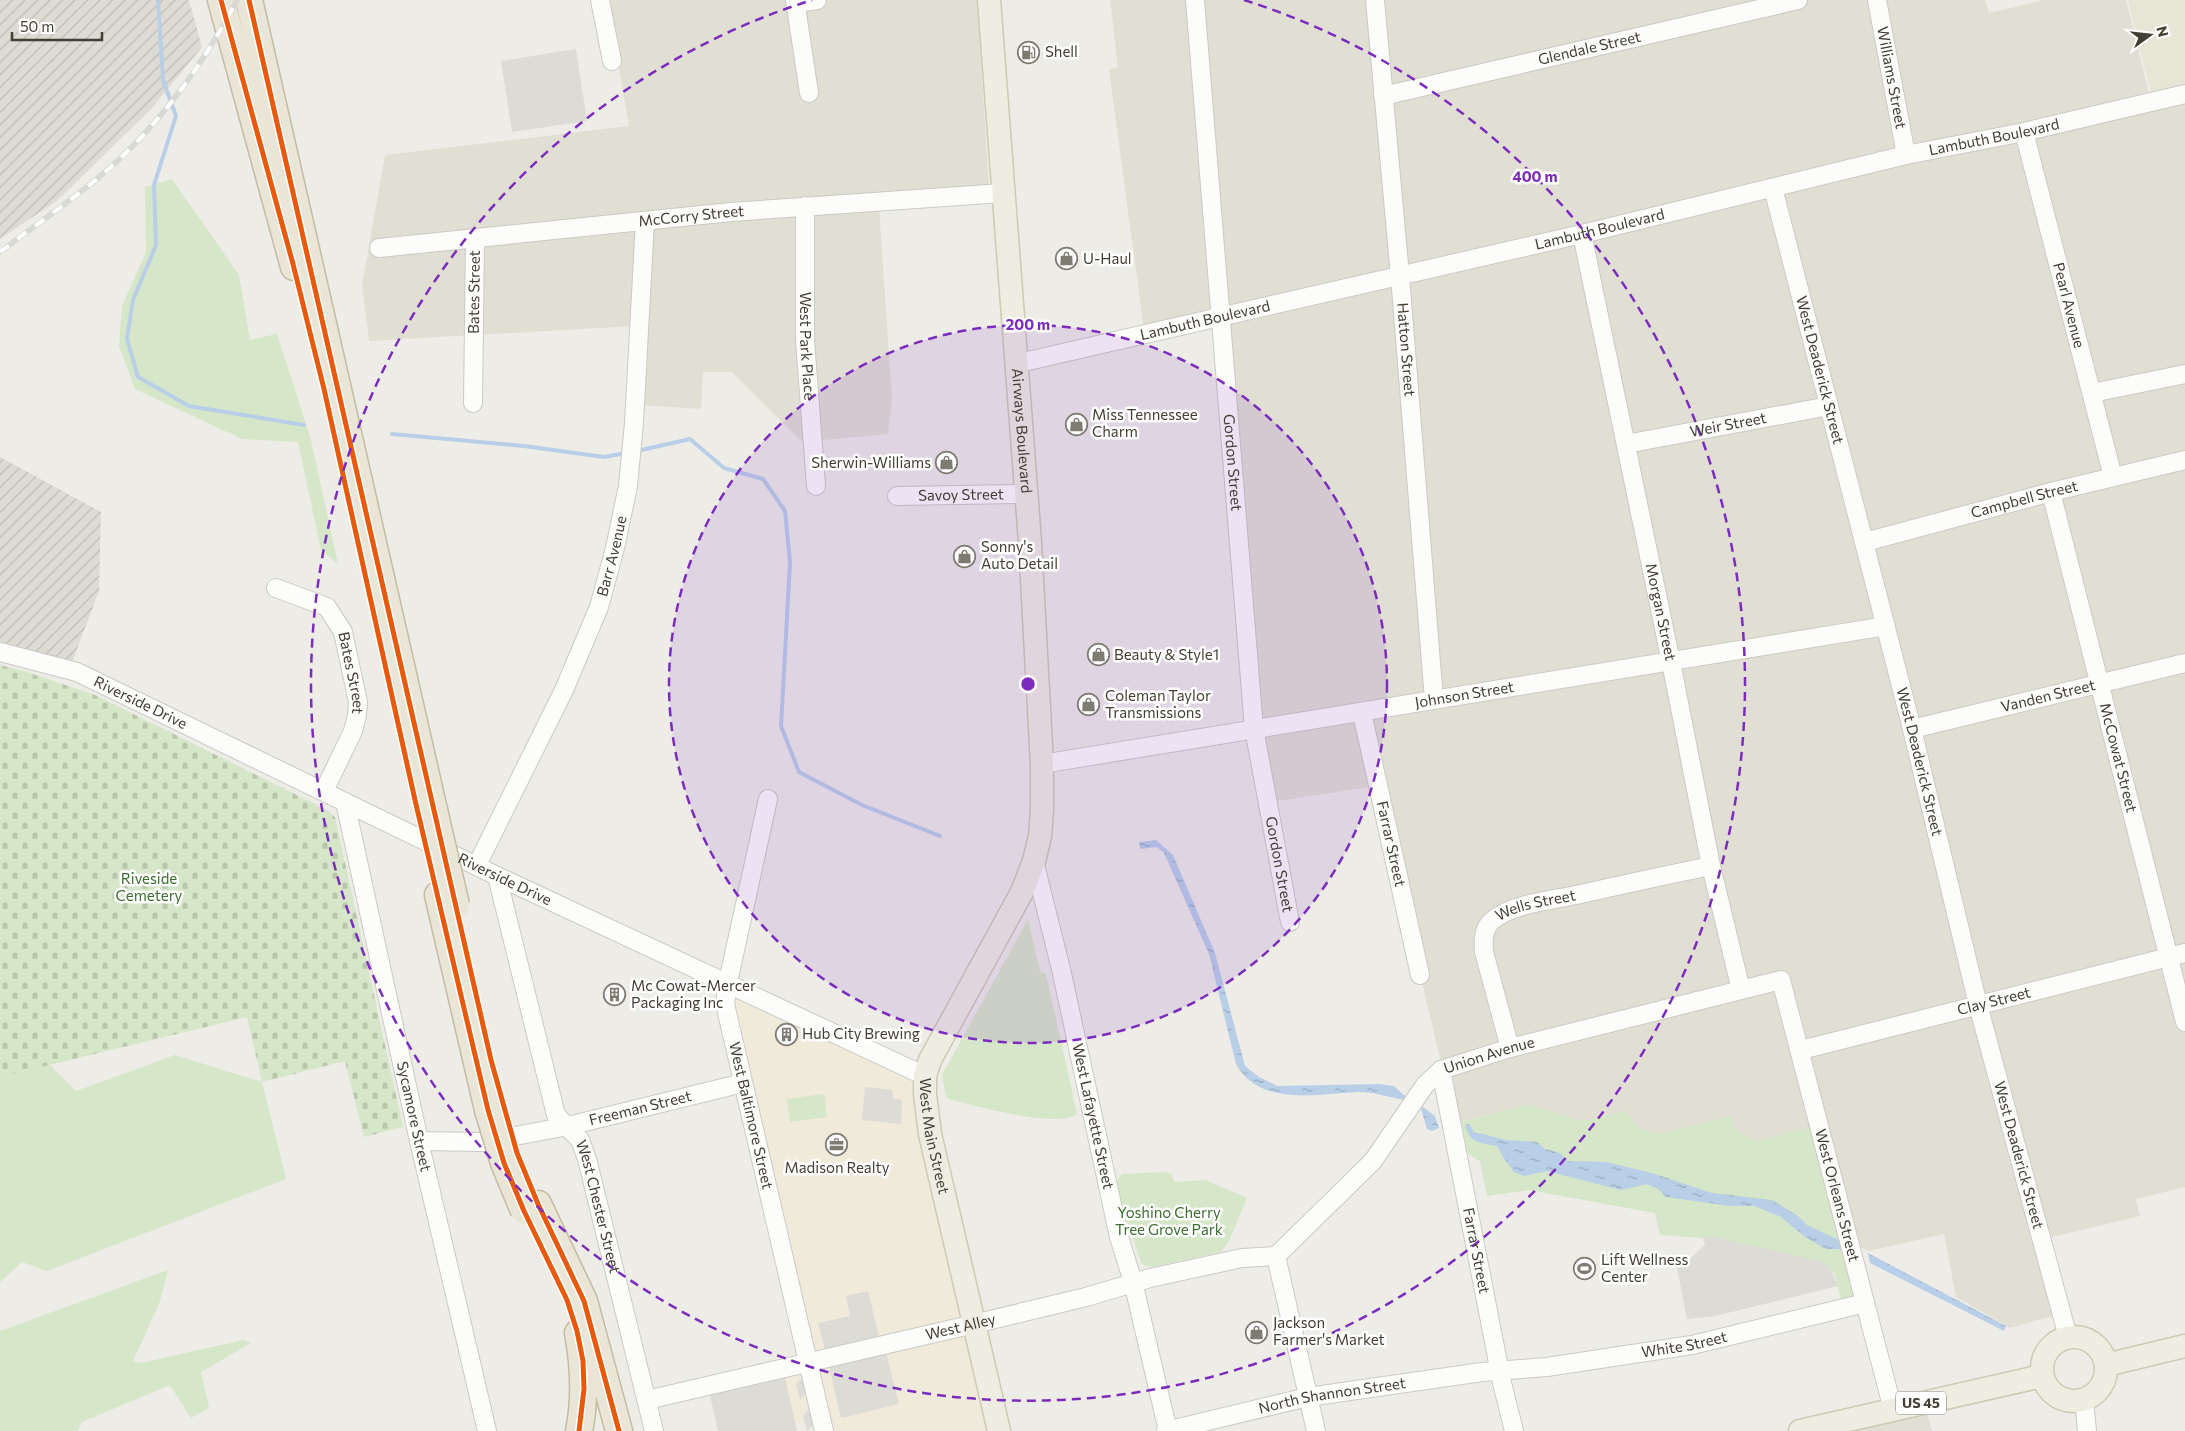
<svg xmlns="http://www.w3.org/2000/svg" width="2185" height="1431" viewBox="0 0 2185 1431" font-family="Commissioner,sans-serif">
	<style>
		.residential { fill: #e1dfd4 }
		.commercial { fill: #efead9 }
		.industrial { fill: url(#industrial-furrows) }
		.education { fill: #e7e5d6 }
		.green { fill: #d6e6c8 }
		.cemetery { fill: url(#cemetery-stones) }
		.parking { fill: #dcdbd6 }
		.water { fill: url(#water-ripples) }
		.lines { fill: none; stroke-linecap: round; stroke-linejoin: round }
		.stream { stroke: #b9cfe8; stroke-width: 4 }
		.minor-casing { stroke: #cbcac4; stroke-width: 20 }
		.major-casing { stroke: #cecab5; stroke-width: 25 }
		.highway-casing { stroke: #c3bca3; stroke-width: 29 }
		.minor { stroke: #fcfcfb; stroke-width: 18 }
		.major { stroke: #efede2; stroke-width: 22 }
		.highway { stroke: #e9e6d8; stroke-width: 26 }
		.rail-casing { stroke: #d8d8d7; stroke-width: 5.5 }
		.rail { stroke: #fff; stroke-width: 4; stroke-dasharray: 11; stroke-linecap: butt }
		.highway-bridge-casing { stroke: #c3bca3; stroke-width: 29; stroke-linecap: butt }
		.highway-bridge { stroke: #e9e6d8; stroke-width: 26 }
		.cycleway-casing { stroke: #fff; stroke-width: 8 }
		.cycleway { stroke: #e8590c; stroke-width: 5 }
		.ring { fill: none; stroke: #7b2cbf; stroke-width: 2.5; stroke-dasharray: 9 6 }
		.labels { text-anchor: middle; stroke-width: 5; stroke-linejoin: round; paint-order: stroke }
		.shield { fill: #fff; stroke: #7b7871; stroke-width: 1 }
		.shield-label { font-size: 14px; font-weight: bold; fill: #423e34 }
		.street-label { font-size: 15px; fill: #423e34; stroke: #fff }
		.poi-label { font-size: 15px; fill: #423e34; stroke: #fff; text-anchor: start }
		.park-label { font-size: 15px; fill: #3c6e2d; stroke: #fff }
		.centre { fill: #7b2cbf; stroke: #fff; stroke-width: 2.5 }
		.ring-label { font-size: 15px; text-anchor: middle; font-weight: bold; fill: #7b2cbf; stroke: #fff; stroke-width: 5; stroke-linejoin: round; paint-order: stroke }
	</style>
	<defs>
		<pattern id="industrial-furrows" width="10" height="10" patternUnits="userSpaceOnUse" patternTransform="scale(1.25)"><rect width="10" height="10" fill="#dddbd4"/><path d="M-1 1l2-2M0 10L10 0M9 11l2-2" fill="none" stroke="#bfbdb7"/></pattern>
		<pattern id="cemetery-stones" width="16" height="16" patternUnits="userSpaceOnUse" patternTransform="scale(1.25)"><rect width="16" height="16" fill="#d6e6c8"/><path d="M2 7V4a2 2 0 0 1 4 0v3zM10 15v-3a2 2 0 0 1 4 0v3z" fill="#b9c6ac"/></pattern>
		<pattern id="water-ripples" width="26" height="14" patternUnits="userSpaceOnUse" patternTransform="scale(1.25)"><rect width="26" height="14" fill="#b9cfe8"/><path d="M2 4q2-2 4 0t4 0M15 11q2-2 4 0t4 0" fill="none" stroke="#98a9bd"/></pattern>
	</defs>
	<rect width="100%" height="100%" fill="#edece6"/>
	<!-- residential -->
	<g class="residential">
		<path d="M607,0H977L990,204L879,208L892,399L888,434L802,442L732,372H703L701,409L642,405L635,326L369,341L362,286L385,155L629,126Z"/>
		<path d="M1110,0H1985L1989,13L2043,0H2126L2149,94L1144,330L1109,70L1118,67Z"/>
		<path d="M2185,99V1187L2136,1199L2140,1216L2048,1238L1779,192Z"/>
		<path d="M1769,195L2053,1316L2010,1328L1956,1297L1944,1234L1869,1251L1843,1240L1816,1126L1756,1141L1734,1128L1730,1116L1658,1134L1639,1128L1627,1111L1582,1121L1529,1104L1455,1123L1376,786L1271,802L1259,720L1225,322Z"/>
		<path d="M1927,1412L1932,1431H1853Z"/>
	</g>
	<!-- commercial -->
	<path class="commercial" d="M730,988L910,1077L916,1099L923,1146L987,1431H828L824,1416L763,1431L709,1391L814,1364Z"/>
	<!-- industrial -->
	<g class="industrial">
		<path d="M0,0H189L202,47L152,108L58,200L0,239Z"/>
		<path d="M0,457L101,512L99,591L71,665L0,646Z"/>
	</g>
	<!-- education -->
	<path class="education" d="M2128,0H2185V85L2151,93Z"/>
	<!-- green -->
	<g class="green">
		<path d="M172,179L239,275L250,340L277,334L311,440L338,564L321,550L298,442L242,439L135,389L119,346L122,306L146,252L145,187Z"/>
		<path d="M1028,919L1040,972L1046,974L1077,1114C1058,1129 977,1106 952,1100L946,1097L942,1075Z"/>
		<path d="M175,1055L262,1082L286,1179L47,1271L22,1262L0,1282V1077L50,1065L76,1091Z"/>
		<path d="M824,1094L827,1117L790,1122L787,1099Z"/>
		<path d="M1529,1104L1582,1121L1627,1111L1639,1128L1658,1134L1730,1116L1734,1128L1756,1141L1816,1126L1858,1290L1853,1299L1842,1302L1834,1273L1710,1236L1703,1238L1660,1235L1655,1213L1529,1190L1487,1196L1480,1161L1468,1154L1461,1122Z"/>
		<path d="M1165,1172L1172,1175L1174,1182L1205,1180L1247,1198L1229,1241L1221,1252L1152,1267L1142,1264L1118,1196L1116,1181L1122,1174Z"/>
		<path d="M168,1270L159,1304L133,1361L141,1363L243,1340L251,1343L201,1372L209,1408L191,1418L170,1385L82,1422L78,1431H0V1331Z"/>
	</g>
	<!-- cemetery -->
	<path class="cemetery" d="M0,665L27,672L95,695L327,810L335,817L403,1127L364,1137L345,1061L262,1082L247,1017L0,1077Z"/>
	<!-- parking -->
	<g class="parking">
		<path d="M576,49L587,121L512,132L501,61Z"/>
		<path d="M865,1087L892,1090L893,1098L902,1100L901,1124L862,1120Z"/>
		<path d="M1710,1236L1820,1261L1829,1266L1838,1286L1715,1316L1687,1319L1676,1263L1689,1260L1705,1245L1703,1238Z"/>
		<path d="M868,1291L879,1337L825,1350L818,1323L850,1316L846,1296Z"/>
		<path d="M885,1349L899,1404L841,1418L828,1362Z"/>
		<path d="M784,1374L797,1431H718L709,1391Z"/>
		<path d="M803,1377L806,1393L800,1400L796,1384Z"/>
		<path d="M810,1408L814,1424L807,1431L803,1416Z"/>
	</g>
	<!-- water -->
	<g class="water">
		<path d="M1156,840L1173,855L1215,953L1245,1066L1259,1077L1278,1086L1379,1084L1394,1086L1405,1096L1404,1100C1390,1097 1373,1092 1358,1092C1317,1094 1260,1107 1236,1064L1209,954L1164,853L1157,847L1140,849L1139,842Z"/>
		<path d="M1423,1107L1435,1116L1439,1128L1432,1131L1427,1129L1421,1109Z"/>
		<path d="M1469,1124L1474,1132L1506,1140L1537,1142L1545,1149L1560,1153L1567,1161L1606,1162L1652,1173L1712,1193L1772,1200L1798,1216L1807,1225L1841,1241L1843,1249H1826L1805,1237L1781,1217L1754,1206H1730L1666,1197L1658,1189L1647,1184L1621,1190L1547,1171L1524,1176L1514,1172L1503,1157L1497,1146C1481,1143 1469,1143 1465,1125Z"/>
		<path d="M1868,1253L2006,1326L2004,1331L1870,1263Z"/>
	</g>
	<g class="lines">
		<!-- stream -->
		<g class="stream">
			<path d="M158,0L163,80L176,116L154,185L156,245L133,300L127,339L138,377L189,406L304,425"/>
			<path d="M392,434L524,446L604,457L626,453"/>
			<path d="M637,451L690,439L724,468L763,479L785,511L790,562L781,726L799,772L862,805L940,836"/>
		</g>
		<defs>
			<g id="minor">
				<path d="M600,0L612,61"/>
				<path d="M795,0L809,93"/>
				<path id="s1" d="M1195,0L1254,729L1290,922"/>
				<path id="s2" d="M1375,0L1400,276L1434,700"/>
				<path id="s3" d="M1877,0L1906,155"/>
				<path d="M796,3L817,0"/>
				<path id="s4" d="M1383,96L1798,0"/>
				<path id="s5" d="M2024,132L2113,477"/>
				<path id="s6" d="M1773,188L1912,729L1978,1005L2068,1337"/>
				<path id="s7" d="M805,206V340L816,486"/>
				<path id="s8" d="M1582,234L1671,662L1711,866L1741,990"/>
				<path id="s9" d="M379,248L731,212L1003,193"/>
				<path id="s10" d="M1015,364L1582,234L1906,155L2024,132L2185,94"/>
				<path d="M2092,393L2185,374"/>
				<path id="s11" d="M473,403L475,240"/>
				<path id="s12" d="M1626,444L1829,406"/>
				<path id="s13" d="M2051,492L2185,1022"/>
				<path id="s14" d="M897,496L1025,494"/>
				<path id="s15" d="M1865,542L2051,492L2185,460"/>
				<path id="s16" d="M276,588L327,607L343,632L358,702L357,715L353,731L324,791"/>
				<path id="s17" d="M0,652L77,672L497,876L925,1076"/>
				<path id="s18" d="M1362,713L1420,975"/>
				<path id="s19" d="M1912,729L2185,663"/>
				<path id="s20" d="M1042,764L1886,626"/>
				<path id="s21" d="M768,799L728,982L725,1004L824,1431"/>
				<path id="s22" d="M345,802L419,1141L487,1431"/>
				<path id="s23" d="M1034,861L1061,969L1119,1237L1133,1282L1168,1431"/>
				<path id="s24" d="M477,865L564,690L599,607L615,548L628,486L634,423L645,221"/>
				<path id="s25" d="M497,876L556,1115L580,1140L587,1159L654,1431"/>
				<path id="s26" d="M1510,1048L1484,952C1483,940 1483,928 1493,920C1511,904 1553,900 1576,895C1621,885 1666,875 1711,866"/>
				<path id="s27" d="M1801,1050L2185,953"/>
				<path id="s28" d="M1441,1070L1502,1383L1514,1431"/>
				<path id="s29" d="M419,1141L484,1142L568,1126L743,1083"/>
				<path d="M1276,1256L1316,1431"/>
				<path id="s30" d="M647,1400L974,1324L1086,1297L1150,1278L1242,1258L1276,1256L1373,1161L1425,1085L1441,1070L1510,1048L1781,980L1893,1410"/>
				<path d="M2084,1400L2087,1431"/>
				<path id="s31" d="M1166,1431L1308,1397L1482,1372L1547,1367L1692,1345L1865,1303"/>
			</g>
			<g id="major">
				<path id="s32" d="M989,0L1030,542L1042,764V811L1040,836L1034,861L1022,892L930,1060L925,1076V1094L930,1134L999,1431"/>
				<circle cx="2074" cy="1369" r="32"/>
				<path d="M2106,1365L2185,1346"/>
				<path d="M1800,1431L2042,1376"/>
			</g>
			<g id="highway">
				<path d="M221,0L294,267"/>
				<path d="M249,0L434,810"/>
				<path d="M438,895L488,1110"/>
				<path d="M538,1204L584,1301L619,1431"/>
				<path d="M578,1333C584,1366 586,1397 579,1431"/>
			</g>
		</defs>
		<!-- minor casing -->
		<use href="#minor" class="minor-casing"/>
		<!-- major casing -->
		<use href="#major" class="major-casing"/>
		<!-- highway casing -->
		<use href="#highway" class="highway-casing"/>
		<!-- minor -->
		<use href="#minor" class="minor"/>
		<!-- major -->
		<use href="#major" class="major"/>
		<!-- highway -->
		<use href="#highway" class="highway"/>
		<defs>
			<path id="rail" d="M0,252C32,228 66,204 97,179C155,131 203,66 237,0"/>
		</defs>
		<!-- rail casing -->
		<use href="#rail" class="rail-casing"/>
		<!-- rail -->
		<use href="#rail" class="rail"/>
		<defs>
			<g id="highway-bridge">
				<path d="M434,810L456,905"/>
				<path d="M488,1110L504,1163L524,1211"/>
			</g>
		</defs>
		<!-- highway-bridge casing -->
		<use href="#highway-bridge" class="highway-bridge-casing"/>
		<!-- highway-bridge -->
		<use href="#highway-bridge" class="highway-bridge"/>
		<defs>
			<g id="cycleway">
				<path d="M221,0L293,264L324,389L415,800L488,1110L504,1163L524,1211L567,1300L577,1331L583,1361L584,1389L579,1431"/>
				<path d="M249,0L491,1060L517,1153L538,1204L584,1301L619,1431"/>
			</g>
		</defs>
		<!-- cycleway casing -->
		<use href="#cycleway" class="cycleway-casing"/>
		<!-- cycleway -->
		<use href="#cycleway" class="cycleway"/>
	</g>
	<!-- distance rings -->
	<circle cx="1028" cy="684" r="359" fill="#7b2cbf" fill-opacity=".12"/>
	<g class="ring">
		<circle cx="1028" cy="684" r="359"/>
		<path d="M1244 0A717 717 0 1 1 812 0"/>
	</g>
	<!-- icons -->
	<defs>
		<symbol id="fuel-ring" viewBox="-11 -11 22 22"><circle r="9.5" fill="#fff" stroke="#7e7b72" stroke-width="1.5"/><path d="M-5.5-6h7V0h2V4h1.3V-2.5L3-4.5l.8-.8L6-3V5H2.5V1h-1V6h-7ZM-4.2-4.7v3.2H.2V-4.7Z" fill="#7e7b72"/></symbol>
		<symbol id="shop-ring" viewBox="-11 -11 22 22"><circle r="9.5" fill="#fff" stroke="#7e7b72" stroke-width="1.5"/><path d="M-5-2.5h2.3a2.7 3.5 0 0 1 5.4 0H5L5.5 6h-11ZM-1.5-2.5h3a1.5 2.3 0 0 0-3 0Z" fill="#7e7b72"/></symbol>
		<symbol id="building-ring" viewBox="-11 -11 22 22"><circle r="9.5" fill="#fff" stroke="#7e7b72" stroke-width="1.5"/><path d="M-4-6H4V6H1V3H-1V6H-4ZM-2.5-4.3h1.7v1.8h-1.7ZM.8-4.3h1.7v1.8H.8ZM-2.5-1h1.7V.8h-1.7ZM.8-1h1.7V.8H.8Z" fill="#7e7b72"/></symbol>
		<symbol id="office-ring" viewBox="-11 -11 22 22"><circle r="9.5" fill="#fff" stroke="#7e7b72" stroke-width="1.5"/><path d="M-6-3h4V-5.5h4V-3h4V5H-6ZM-1-4.5V-3h2v-1.5ZM-6 0V1H6V0Z" fill="#7e7b72"/></symbol>
		<symbol id="stadium-ring" viewBox="-11 -11 22 22"><circle r="9.5" fill="#fff" stroke="#7e7b72" stroke-width="1.5"/><path d="M0-5a6.5 5 0 1 0 0 10a6.5 5 0 1 0 0-10ZM-3.5-1.8h7v3.6h-7Z" fill="#7e7b72"/></symbol>
	</defs>
	<g fill-rule="evenodd">
		<use href="#fuel-ring" x="1016" y="40" width="25" height="25"/>
		<use href="#shop-ring" x="1054" y="246" width="25" height="25"/>
		<use href="#shop-ring" x="1064" y="412" width="25" height="25"/>
		<use href="#shop-ring" x="934" y="450" width="25" height="25"/>
		<use href="#shop-ring" x="952" y="544" width="25" height="25"/>
		<use href="#shop-ring" x="1086" y="642" width="25" height="25"/>
		<use href="#shop-ring" x="1076" y="692" width="25" height="25"/>
		<use href="#building-ring" x="602" y="982" width="25" height="25"/>
		<use href="#building-ring" x="774" y="1022" width="25" height="25"/>
		<use href="#office-ring" x="824" y="1132" width="25" height="25"/>
		<use href="#stadium-ring" x="1572" y="1256" width="25" height="25"/>
		<use href="#shop-ring" x="1244" y="1320" width="25" height="25"/>
	</g>
	<g class="labels">
		<!-- shield labels -->
		<rect class="shield" x="1896" y="1391.5" width="50" height="23" rx="4"/>
		<g class="shield-label">
			<text x="1921" y="1408">US 45</text>
		</g>
		<!-- street labels -->
		<g class="street-label">
			<text dy="5" stroke="none"><textPath href="#s4" startOffset="212">Glendale Street</textPath></text>
			<text dy="5" stroke="none"><textPath href="#s3" startOffset="79">Williams Street</textPath></text>
			<text dy="5" stroke="none"><textPath href="#s10" startOffset="1005">Lambuth Boulevard</textPath></text>
			<text dy="5" stroke="none"><textPath href="#s9" startOffset="314">McCorry Street</textPath></text>
			<text dy="5" stroke="none"><textPath href="#s10" startOffset="600">Lambuth Boulevard</textPath></text>
			<text dy="5" stroke="none"><textPath href="#s11" startOffset="111">Bates Street</textPath></text>
			<text dy="5" stroke="none"><textPath href="#s5" startOffset="179">Pearl Avenue</textPath></text>
			<text dy="5" stroke="none"><textPath href="#s10" startOffset="195">Lambuth Boulevard</textPath></text>
			<text dy="5" stroke="none"><textPath href="#s7" startOffset="140">West Park Place</textPath></text>
			<text dy="5" stroke="none"><textPath href="#s2" startOffset="351">Hatton Street</textPath></text>
			<text dy="5" stroke="none"><textPath href="#s6" startOffset="188">West Deaderick Street</textPath></text>
			<text dy="5" stroke="none"><textPath href="#s12" startOffset="104">Weir Street</textPath></text>
			<text dy="5" stroke="none"><textPath href="#s32" startOffset="432">Airways Boulevard</textPath></text>
			<text dy="5" stroke="none"><textPath href="#s1" startOffset="464">Gordon Street</textPath></text>
			<text dy="5" stroke="none"><textPath href="#s14" startOffset="64">Savoy Street</textPath></text>
			<text dy="5" stroke="none"><textPath href="#s15" startOffset="165">Campbell Street</textPath></text>
			<text dy="5" stroke="none"><textPath href="#s24" startOffset="338">Barr Avenue</textPath></text>
			<text dy="5" stroke="none"><textPath href="#s8" startOffset="386">Morgan Street</textPath></text>
			<text dy="5" stroke="none"><textPath href="#s16" startOffset="126">Bates Street</textPath></text>
			<text dy="5" stroke="none"><textPath href="#s20" startOffset="428">Johnson Street</textPath></text>
			<text dy="5" stroke="none"><textPath href="#s19" startOffset="140">Vanden Street</textPath></text>
			<text dy="5" stroke="none"><textPath href="#s17" startOffset="150">Riverside Drive</textPath></text>
			<text dy="5" stroke="none"><textPath href="#s13" startOffset="274">McCowat Street</textPath></text>
			<text dy="5" stroke="none"><textPath href="#s6" startOffset="592">West Deaderick Street</textPath></text>
			<text dy="5" stroke="none"><textPath href="#s18" startOffset="134">Farrar Street</textPath></text>
			<text dy="5" stroke="none"><textPath href="#s1" startOffset="869">Gordon Street</textPath></text>
			<text dy="5" stroke="none"><textPath href="#s17" startOffset="555">Riverside Drive</textPath></text>
			<text dy="5" stroke="none"><textPath href="#s26" startOffset="180">Wells Street</textPath></text>
			<text dy="5" stroke="none"><textPath href="#s27" startOffset="199">Clay Street</textPath></text>
			<text dy="5" stroke="none"><textPath href="#s30" startOffset="946">Union Avenue</textPath></text>
			<text dy="5" stroke="none"><textPath href="#s29" startOffset="225">Freeman Street</textPath></text>
			<text dy="5" stroke="none"><textPath href="#s21" startOffset="324">West Baltimore Street</textPath></text>
			<text dy="5" stroke="none"><textPath href="#s22" startOffset="322">Sycamore Street</textPath></text>
			<text dy="5" stroke="none"><textPath href="#s23" startOffset="262">West Lafayette Street</textPath></text>
			<text dy="5" stroke="none"><textPath href="#s32" startOffset="1166">West Main Street</textPath></text>
			<text dy="5" stroke="none"><textPath href="#s6" startOffset="998">West Deaderick Street</textPath></text>
			<text dy="5" stroke="none"><textPath href="#s30" startOffset="1470">West Orleans Street</textPath></text>
			<text dy="5" stroke="none"><textPath href="#s25" startOffset="350">West Chester Street</textPath></text>
			<text dy="5" stroke="none"><textPath href="#s28" startOffset="184">Farrar Street</textPath></text>
			<text dy="5" stroke="none"><textPath href="#s30" startOffset="322">West Alley</textPath></text>
			<text dy="5" stroke="none"><textPath href="#s31" startOffset="526">White Street</textPath></text>
			<text dy="5" stroke="none"><textPath href="#s31" startOffset="170">North Shannon Street</textPath></text>
		</g>
		<!-- poi labels -->
		<g class="poi-label">
			<text x="1045" y="57">Shell</text>
			<text x="1083" y="264">U-Haul</text>
			<text x="1092" y="420">Miss Tennessee<tspan x="1092" dy="17">Charm</tspan></text>
			<text x="931" y="468" text-anchor="end">Sherwin-Williams</text>
			<text x="981" y="552">Sonny's<tspan x="981" dy="17">Auto Detail</tspan></text>
			<text x="1114" y="660">Beauty &amp; Style1</text>
			<text x="1105" y="701">Coleman Taylor<tspan x="1105" dy="17">Transmissions</tspan></text>
			<text x="631" y="991">Mc Cowat-Mercer<tspan x="631" dy="17">Packaging Inc</tspan></text>
			<text x="802" y="1039">Hub City Brewing</text>
			<text x="837" y="1173" text-anchor="middle">Madison Realty</text>
			<text x="1601" y="1265">Lift Wellness<tspan x="1601" dy="17">Center</tspan></text>
			<text x="1273" y="1328">Jackson<tspan x="1273" dy="17">Farmer's Market</tspan></text>
		</g>
		<!-- park labels -->
		<g class="park-label">
			<text x="149" y="884">Riveside<tspan x="149" dy="17">Cemetery</tspan></text>
			<text x="1169" y="1218">Yoshino Cherry<tspan x="1169" dy="17">Tree Grove Park</tspan></text>
		</g>
	</g>
	<circle cx="1028" cy="684" r="8" class="centre"/>
	<g class="ring-label">
		<text x="1535" y="182">400 m</text>
		<text x="1028" y="330">200 m</text>
	</g>
	<!-- north arrow -->
	<g transform="translate(2150 35) rotate(75)" stroke="#ffffff" stroke-width="4" paint-order="stroke">
	<path d="M0-4L9 19L0 12L-9 19Z" fill="#423e34"/>
	<text y="-8" font-size="14" font-weight="bold" text-anchor="middle" fill="#423e34">N</text>
	</g>
	<!-- scale -->
	<path d="M12 32v8h90v-8" fill="none" stroke="#423e34" stroke-width="2.5"/>
	<text x="20" y="32" font-size="15" fill="#423e34" stroke="#ffffff" stroke-width="4" paint-order="stroke">50 m</text>
</svg>
